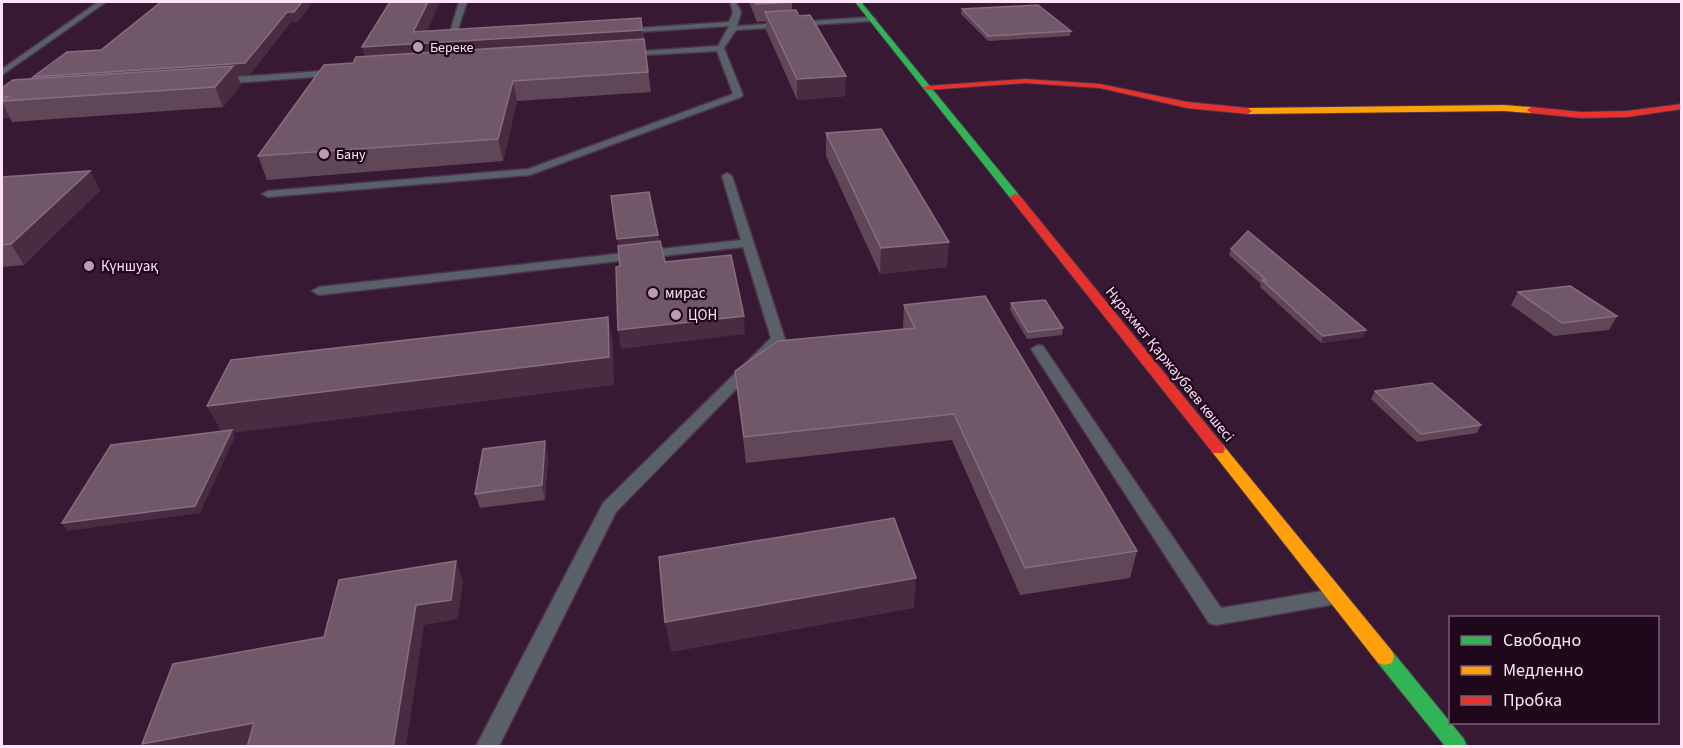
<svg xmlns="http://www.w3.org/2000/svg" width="1683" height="748" viewBox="0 0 1683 748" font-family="'Source Sans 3',sans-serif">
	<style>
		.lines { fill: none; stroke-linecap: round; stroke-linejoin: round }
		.lane-casing { stroke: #4d344a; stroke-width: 3 }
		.fast-casing { stroke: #4d344a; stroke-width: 2 }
		.slow-casing { stroke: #4d344a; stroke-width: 2 }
		.jam-casing { stroke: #4d344a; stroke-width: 2 }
		.lane { fill: #596067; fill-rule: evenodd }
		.fast { fill: #30b455; fill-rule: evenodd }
		.slow { fill: #ff9f0a; fill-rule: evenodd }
		.jam { fill: #e5322d; fill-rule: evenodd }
		.wall { fill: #5f4757 }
		.shaded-wall { fill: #482d42 }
		.building { fill: #705869; stroke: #876d7f; stroke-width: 1.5 }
		.poi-dot { fill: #b99cb4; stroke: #1f071c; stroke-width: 2 }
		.labels { text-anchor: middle; stroke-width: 4.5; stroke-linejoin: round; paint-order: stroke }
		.far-poi-label { font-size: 14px; fill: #ffe3f9; stroke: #1f071c; text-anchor: start }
		.poi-label { font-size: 15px; fill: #ffe3f9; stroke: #1f071c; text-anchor: start }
		.street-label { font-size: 15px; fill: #ffe3f9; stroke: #1f071c }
	</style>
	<rect width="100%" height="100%" fill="#381934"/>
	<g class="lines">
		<defs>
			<g id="lane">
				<path d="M98,2H106L2,75V69Z"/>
				<path d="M459,2H467L454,41L457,43L446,45Z"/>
				<path d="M730,2H736L741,12L737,26L872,17L876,19L872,21L736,30L724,48L743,95L741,97L530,175L268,197L262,194L268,191L528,169L733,94L717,51L627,56L623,54L627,52L718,46L729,26L624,33L620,31L624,29L729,22L733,12Z"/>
				<path d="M337,70L341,73L340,75L220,84L216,81L220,78Z"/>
				<path d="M727,173L732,176L785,339L616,512L499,746H476L603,503L771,338L743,247L319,295L312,291L319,287L741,240L722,176Z"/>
				<path d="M1038,345L1043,346L1221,608L1334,589L1341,591L1344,597L1341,603L1216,625L1209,623L1031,349Z"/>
			</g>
			<g id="fast">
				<path d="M855,2H861L1019,195V199H1011Z"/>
				<path d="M1385,649L1392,651L1464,739L1467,746H1445L1378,663L1376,657L1378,651Z"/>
			</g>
			<g id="slow">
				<path d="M1504,105L1531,107L1535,110L1531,113L1504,111L1248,114L1244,111L1248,108Z"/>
				<path d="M1218,444L1223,445L1392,651L1394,657L1392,663L1385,665L1378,663L1213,453L1211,449L1213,445Z"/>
			</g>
			<g id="jam">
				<path d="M1025,79L1100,84L1187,102L1248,108L1252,111L1248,114L1187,108L1100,88L1025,83L927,90L923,88L927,86Z"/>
				<path d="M1682,104V109L1627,117L1581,118L1531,113L1527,110L1531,107L1581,112L1627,111Z"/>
				<path d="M1015,194L1019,195L1223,445L1225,449L1223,453H1213L1011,199L1010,197Z"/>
			</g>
		</defs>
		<!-- lane casing -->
		<use href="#lane" class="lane-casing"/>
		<!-- fast casing -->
		<use href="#fast" class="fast-casing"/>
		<!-- slow casing -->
		<use href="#slow" class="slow-casing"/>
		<!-- jam casing -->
		<use href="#jam" class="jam-casing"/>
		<!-- lane -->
		<use href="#lane" class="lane"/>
		<!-- fast -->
		<use href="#fast" class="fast"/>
		<!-- slow -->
		<use href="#slow" class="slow"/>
		<!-- jam -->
		<use href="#jam" class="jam"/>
	</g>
	<!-- wall -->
	<g class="wall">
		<path d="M161,2L298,22H291L249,75H237L241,85L223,107L12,122L10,118H2V88L34,79L101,50Z"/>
		<path d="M749,2H792V10L845,96L797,100L766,30V21L757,22Z"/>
		<path d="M962,9L1071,31L1070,36L988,41L961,14Z"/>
		<path d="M641,18L651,92L517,101L503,161L267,180L258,156L365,57L427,31Z"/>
		<path d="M826,133L947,267L880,274L826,156Z"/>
		<path d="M90,171L100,190L24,265L2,267V177Z"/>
		<path d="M1231,249L1366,330L1363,337L1321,343L1260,287L1261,284L1229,255Z"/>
		<path d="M1518,292L1617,316L1609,330L1554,336L1511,305Z"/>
		<path d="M1011,303L1063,328L1062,335L1027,339L1010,310Z"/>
		<path d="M904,305L1137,551L1130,578L1020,595L952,440L746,463L735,371L903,329Z"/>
		<path d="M1375,391L1481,425L1477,433L1417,442L1371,399Z"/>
		<path d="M548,455L545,500L480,508L475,494Z"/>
	</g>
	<!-- shaded-wall -->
	<g class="shaded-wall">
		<path d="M302,2H313L298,22H291L249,75H237L241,85L223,107L215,87L39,88L33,77L287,12Z"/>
		<path d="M428,2H440L421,44L642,30L645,49L368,67L362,47L413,32Z"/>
		<path d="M846,76L845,96L797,100V79Z"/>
		<path d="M513,81L517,101L503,161L498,139Z"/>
		<path d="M2,102L10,118H2Z"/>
		<path d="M90,171L100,190L24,265L11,244Z"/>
		<path d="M658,235L660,247L619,251L617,239Z"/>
		<path d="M949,242L947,267L880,274L881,248Z"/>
		<path d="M744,316L745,334L621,349L618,330Z"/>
		<path d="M608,317L613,344L614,385L233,433L235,437L200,513L67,531L62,523L223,435L207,406Z"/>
		<path d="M1366,330L1363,337L1321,343L1323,336Z"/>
		<path d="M545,441L548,455L545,500L542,485Z"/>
		<path d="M456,561L463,581L458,619L424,625L406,747H393L416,605Z"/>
		<path d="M916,578L914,608L671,652L665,622Z"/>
		<path d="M254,723L248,747H144L142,744Z"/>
	</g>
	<!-- building -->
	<g class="building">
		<path d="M161,2H302L294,12H287L245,63L33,77L67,52L101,50Z"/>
		<path d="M390,2H428L413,32L641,18L642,30L362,47Z"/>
		<path d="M755,2H792L756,4Z"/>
		<path d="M1038,5L1071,31L988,36L962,9Z"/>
		<path d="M796,10L799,16L810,15L846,76L797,79L765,12Z"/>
		<path d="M644,39L648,72L513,81L498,139L258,156L324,65L353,63L356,57Z"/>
		<path d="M233,66L215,87L2,101L8,97H2V88L13,80Z"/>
		<path d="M881,129L949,242L881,248L826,133Z"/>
		<path d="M90,171L11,244L2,245V177Z"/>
		<path d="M649,192L658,235L617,239L611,196Z"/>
		<path d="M1248,231L1366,330L1323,336L1262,280H1266L1231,249Z"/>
		<path d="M660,241L665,262L731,255L744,316L618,330L616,267L620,266L618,246Z"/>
		<path d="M1570,286L1617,316L1562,323L1518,292Z"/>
		<path d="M985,296L1137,551L1025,568L954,414L744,437L735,371L778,341L915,328L904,305Z"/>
		<path d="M1045,300L1063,328L1028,332L1011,303Z"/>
		<path d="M608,317L609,357L207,406L231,360Z"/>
		<path d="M1432,383L1481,425L1421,434L1375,391Z"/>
		<path d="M232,430L195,506L62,523L111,445Z"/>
		<path d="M545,441L542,485L475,494L483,449Z"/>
		<path d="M894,518L916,578L665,622L659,557Z"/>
		<path d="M456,561L451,600L416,605L393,747H247L254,723L142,744L173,664L324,637L339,580Z"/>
	</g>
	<!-- markers -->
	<g class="poi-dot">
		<circle cx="418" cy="47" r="6"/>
		<circle cx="324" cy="154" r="6"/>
		<circle cx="89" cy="266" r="6"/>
		<circle cx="653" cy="293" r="6"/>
		<circle cx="676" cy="315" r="6"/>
	</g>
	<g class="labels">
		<!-- far-poi labels -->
		<g class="far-poi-label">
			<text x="430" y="52">Береке</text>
			<text x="336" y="159">Бану</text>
		</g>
		<!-- poi labels -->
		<g class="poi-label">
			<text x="101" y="271">Күншуақ</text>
			<text x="665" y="298">мирас</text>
			<text x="688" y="320">ЦОН</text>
		</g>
		<!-- street labels -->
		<g class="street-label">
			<text transform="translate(1170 364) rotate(51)" y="5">Нұрахмет Қаржаубаев көшесі</text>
		</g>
	</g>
	<!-- border -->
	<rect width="1683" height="748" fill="none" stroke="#ffe3f9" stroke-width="6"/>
	<!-- legend -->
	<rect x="1449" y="616" width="210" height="108" fill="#1f071c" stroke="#795f74" stroke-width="1.5"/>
	<rect x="1461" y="636" width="30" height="9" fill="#30b455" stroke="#795f74" stroke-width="1.5"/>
	<text x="1503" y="646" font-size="18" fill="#ffe3f9">Свободно</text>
	<rect x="1461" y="666" width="30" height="9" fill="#ff9f0a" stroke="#795f74" stroke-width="1.5"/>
	<text x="1503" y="676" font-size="18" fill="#ffe3f9">Медленно</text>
	<rect x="1461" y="696" width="30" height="9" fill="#e5322d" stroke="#795f74" stroke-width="1.5"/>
	<text x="1503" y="706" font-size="18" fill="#ffe3f9">Пробка</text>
</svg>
